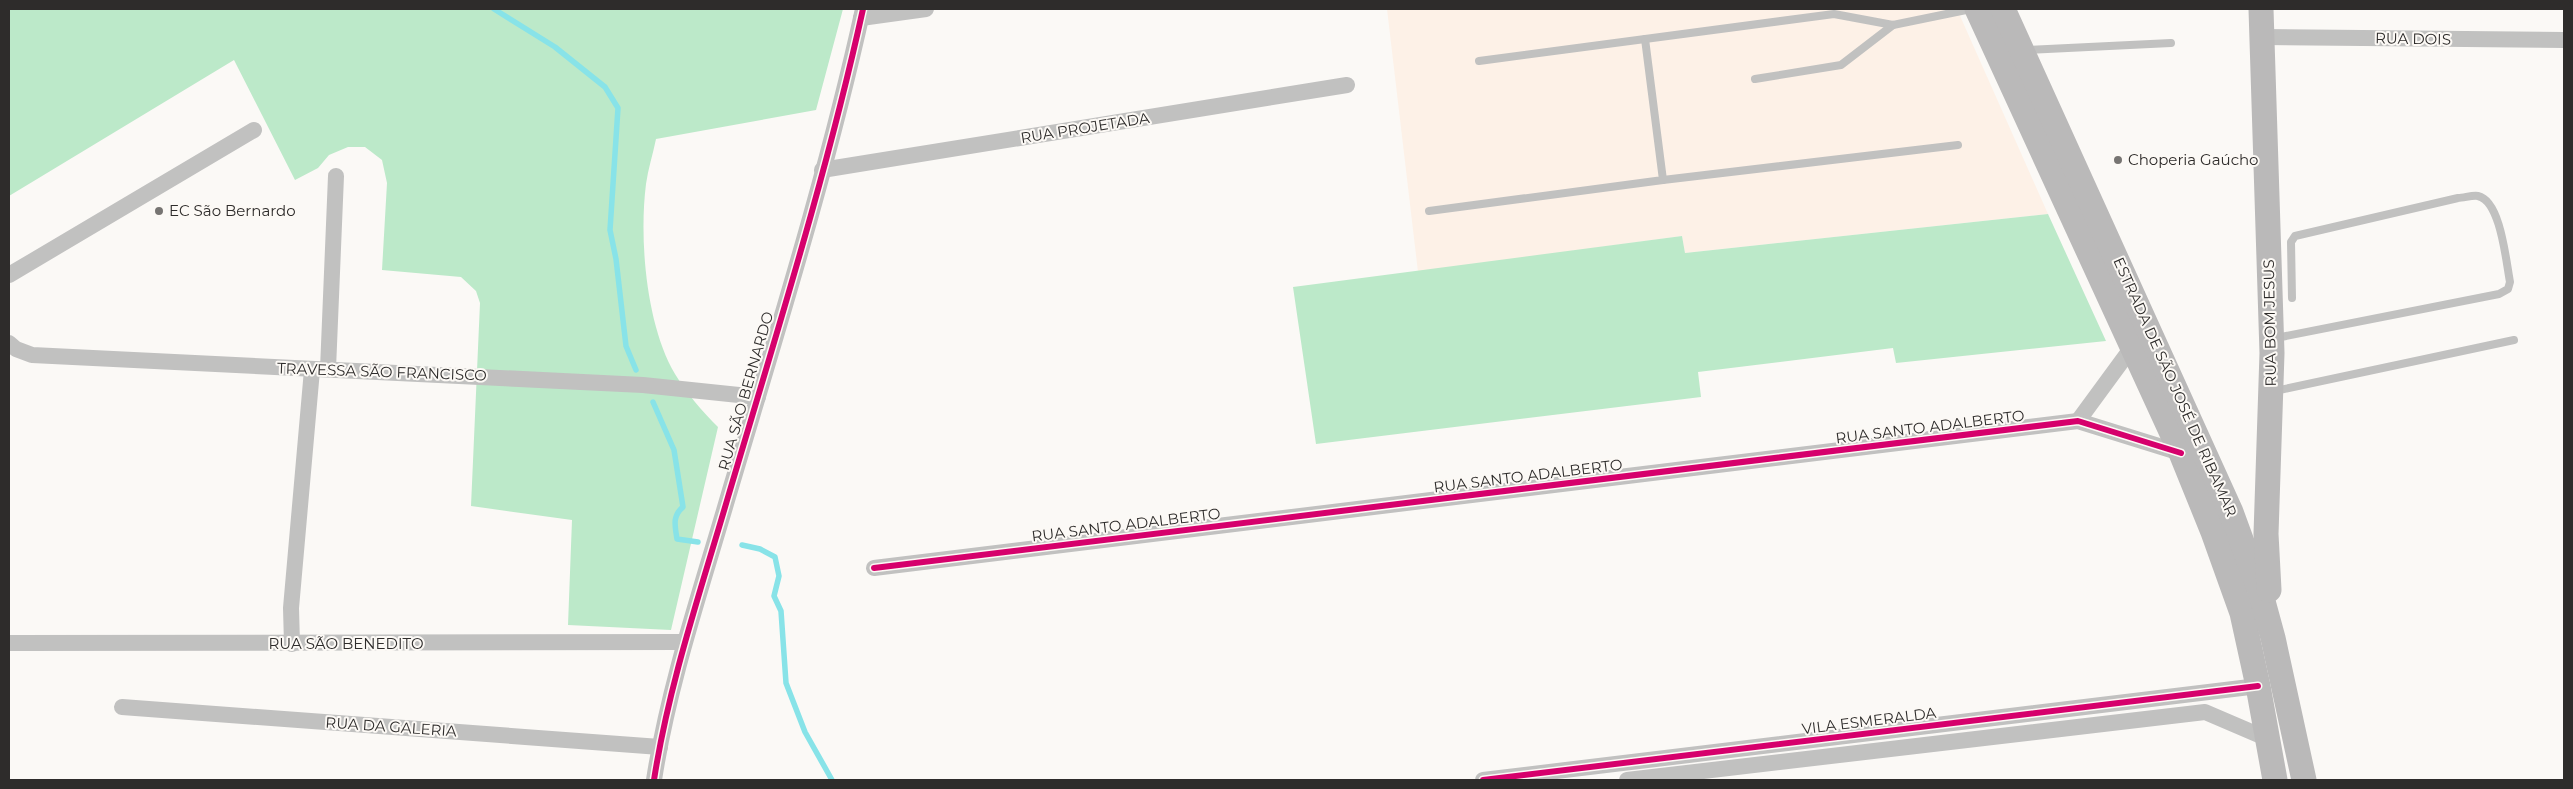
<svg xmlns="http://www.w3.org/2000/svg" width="2573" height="789" viewBox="0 0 2573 789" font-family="Montserrat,sans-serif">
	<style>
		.industrial { fill: #fdf1e7 }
		.green { fill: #bce9c9 }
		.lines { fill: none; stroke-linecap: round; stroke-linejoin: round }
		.stream { stroke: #88e3e8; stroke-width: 5.5 }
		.service { stroke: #c1c1c0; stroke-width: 8 }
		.minor { stroke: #c1c1c0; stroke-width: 16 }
		.primary { stroke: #bab9b9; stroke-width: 25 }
		.cycleway-casing { stroke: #fcf9f5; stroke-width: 9 }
		.cycleway { stroke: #d6006c; stroke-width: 6 }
		.poi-dot { fill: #767472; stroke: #fcf9f5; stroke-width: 2 }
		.labels { text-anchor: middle; stroke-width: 4; stroke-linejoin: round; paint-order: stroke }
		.street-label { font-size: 15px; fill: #2e2c2b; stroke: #fcf9f5 }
		.poi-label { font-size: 15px; fill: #2e2c2b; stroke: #fcf9f5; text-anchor: start }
	</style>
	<rect width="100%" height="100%" fill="#fbf9f6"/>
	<!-- industrial -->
	<path class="industrial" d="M1387,9H1957L2048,214L1685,253L1682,236L1418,272Z"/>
	<!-- green -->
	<g class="green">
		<path d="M9,9H843L816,110L656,139C653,154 648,169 646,184C639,239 646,325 675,374C687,394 702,411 718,427L671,630L568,625L572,520L471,506L480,303L476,291L461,277L382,270L387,183L382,160L365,147H348L329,155L318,168L295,180L234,60L9,196Z"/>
		<path d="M2048,214L2106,341L1896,363L1893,348L1698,372L1701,397L1316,444L1293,287L1682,236L1685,253Z"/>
	</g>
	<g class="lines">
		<!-- stream -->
		<g class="stream">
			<path d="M494,9L555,47L605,87L618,108L610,230L616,259L626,346L636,370"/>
			<path d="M653,402L674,450L683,507C672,516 675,526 677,539L698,542"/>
			<path d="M742,545L760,549L775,557L779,576L774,596L781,611L786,683L805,732L832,780"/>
		</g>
		<!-- service -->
		<g class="service">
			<path d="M2027,50L2171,43"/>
			<path d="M1479,61L1645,39"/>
			<path d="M1755,79L1841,65L1893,25"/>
			<path d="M1663,180L1958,145"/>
			<path d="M1429,211L1663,180L1645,39L1834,14L1893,25L1971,9"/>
			<path d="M2276,338L2499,294L2508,289L2510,282C2506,262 2501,201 2478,196C2472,195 2464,198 2458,198L2295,236L2291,242L2292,298"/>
			<path d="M2275,391L2514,340"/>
		</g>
		<!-- minor -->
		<g class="minor">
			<path d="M861,18L926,9"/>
			<path d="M2262,37L2564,40"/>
			<path d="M822,170L1347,85"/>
			<path d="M9,275L254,130"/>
			<path d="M9,343L16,349L32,355L643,385L758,397"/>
			<path d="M328,369L336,176"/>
			<path d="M2078,421L2133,346"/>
			<path d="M874,568L2078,421L2181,453"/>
			<path d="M9,643L684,642"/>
			<path d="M292,644L291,608L312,370"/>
			<path d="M122,707L660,747"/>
			<path d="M654,780C669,683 701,590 728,497C776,335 827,173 863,9"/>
			<path d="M1483,780L2258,686"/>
			<path d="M1627,780L2205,712L2268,739"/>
		</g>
		<!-- primary -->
		<g class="primary">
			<path d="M1977,9L2181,453L2213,532L2242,613L2258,686L2275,780"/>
			<path d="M2003,9L2231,512L2261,594L2273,638L2304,780"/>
			<path d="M2261,9L2272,353L2266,534L2269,590"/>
		</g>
		<defs>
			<g id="cycleway">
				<path d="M874,568L2078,421L2181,453"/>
				<path d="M654,780C669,683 701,590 728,497C776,335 827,173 863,9"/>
				<path d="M1483,780L2258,686"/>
			</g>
		</defs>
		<!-- cycleway casing -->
		<use href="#cycleway" class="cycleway-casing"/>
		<!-- cycleway -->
		<use href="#cycleway" class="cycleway"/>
	</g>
	<!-- markers -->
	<g class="poi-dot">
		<circle cx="2118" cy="160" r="5"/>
		<circle cx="159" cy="211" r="5"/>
	</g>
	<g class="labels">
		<!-- street labels -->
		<g class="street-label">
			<text transform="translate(2413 39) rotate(1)" y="5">RUA DOIS</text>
			<text transform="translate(1085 128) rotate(-9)" y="5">RUA PROJETADA</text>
			<text transform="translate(2270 323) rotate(-91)" y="5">RUA BOM JESUS</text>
			<text transform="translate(382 372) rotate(2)" y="5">TRAVESSA SÃO FRANCISCO</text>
			<text transform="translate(2175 387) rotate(66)" y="5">ESTRADA DE SÃO JOSÉ DE RIBAMAR</text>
			<text transform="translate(746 391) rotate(-74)" y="5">RUA SÃO BERNARDO</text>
			<text transform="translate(1930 427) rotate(-7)" y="5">RUA SANTO ADALBERTO</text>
			<text transform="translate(1528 476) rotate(-7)" y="5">RUA SANTO ADALBERTO</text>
			<text transform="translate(1126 525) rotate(-7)" y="5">RUA SANTO ADALBERTO</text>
			<text x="346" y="649">RUA SÃO BENEDITO</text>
			<text transform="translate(1869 721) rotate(-7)" y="5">VILA ESMERALDA</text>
			<text transform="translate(391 727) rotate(4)" y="5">RUA DA GALERIA</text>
		</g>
		<!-- poi labels -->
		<g class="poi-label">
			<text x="2128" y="165">Choperia Gaúcho</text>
			<text x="169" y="216">EC São Bernardo</text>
		</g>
	</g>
	<!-- border -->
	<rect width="2573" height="789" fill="none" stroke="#2e2c2b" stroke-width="20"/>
</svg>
